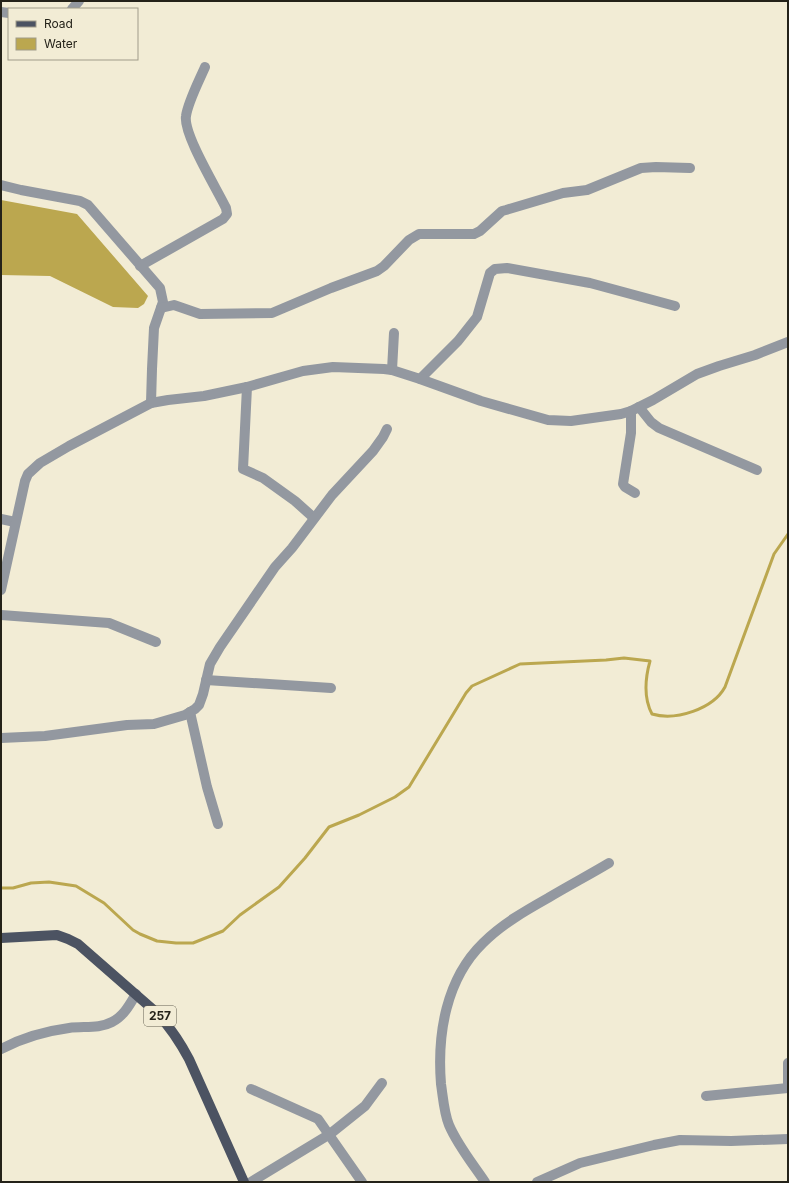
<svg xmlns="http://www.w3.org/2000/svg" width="789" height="1183" viewBox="0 0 789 1183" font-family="Inter,sans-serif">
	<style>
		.water { fill: #bba74f }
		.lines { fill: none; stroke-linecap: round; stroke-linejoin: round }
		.stream { stroke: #bba74f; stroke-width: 3 }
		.minor { stroke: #9398a0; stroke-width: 10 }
		.major { stroke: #4c5362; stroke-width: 10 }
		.labels { text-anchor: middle; stroke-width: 4; stroke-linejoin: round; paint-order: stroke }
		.shield { fill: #f2ecd5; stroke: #625f51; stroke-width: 1 }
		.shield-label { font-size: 12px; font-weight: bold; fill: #242219 }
	</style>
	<rect width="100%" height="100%" fill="#f2ecd5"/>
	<!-- water -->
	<path class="water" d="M1,200L77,214L148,296L144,304L138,308L113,307L50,276L1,275Z"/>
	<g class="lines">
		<!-- stream -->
		<path class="stream" d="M1,888H13L31,883L49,882L76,886L104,903L133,930L140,934L157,941L176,943H193L223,931L240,915L279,887L305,858L329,827L359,815L395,797L409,787L466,693L472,686L520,664L606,660L624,658L650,661C645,679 643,697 652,714C676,721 713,709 725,687L774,554L788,534"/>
		<!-- minor -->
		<g class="minor">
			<path d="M72,9L79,1"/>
			<path d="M1,12L9,13"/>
			<path d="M1,185L21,190L80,201L88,205L160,288L163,302L154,328L152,369L151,403"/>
			<path d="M140,266L223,219L227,214L226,208C217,189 183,134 186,116C188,102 199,81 205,67"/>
			<path d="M161,308L174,305L200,314L272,313L331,288L377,271L384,266L409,240L419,234H474L480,231L502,211L506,210L563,193L587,190L641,168L656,167L690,168"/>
			<path d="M392,370L394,333"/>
			<path d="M420,379L458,341L477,317L490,273L495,269L507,268L590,283L675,306"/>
			<path d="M247,387L243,469L263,478L295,501L314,518"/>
			<path d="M639,407L651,422L659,428L757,470"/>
			<path d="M631,411V433L623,484L625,487L635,493"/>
			<path d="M1,519L15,522"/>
			<path d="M1,590L25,481L28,474L40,463L69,446L151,403L168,400L204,396L247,387L303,371L333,367L384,369L392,370L420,379L481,401L548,420L571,421L621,414L631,411L653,400L697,374L719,366L755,355L788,342"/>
			<path d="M1,615L109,623L156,642"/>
			<path d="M206,680L331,688"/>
			<path d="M190,712L207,787L218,824"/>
			<path d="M1,738L45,736L127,725L154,724L185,715L195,709L199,705L203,694L210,664L220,647L275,567L292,548L332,495L373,451L383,437L387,429"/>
			<path d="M1,1049C22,1038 46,1031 69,1028C84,1026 99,1029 112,1022C124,1016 130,1004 136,994"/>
			<path d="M251,1089L318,1119L362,1182"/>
			<path d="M706,1096L788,1088V1063"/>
			<path d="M251,1182L330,1134L365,1106L382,1083"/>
			<path d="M485,1182C473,1164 458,1146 449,1125C444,1113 443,1097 441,1084C437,1034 446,979 483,943C502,924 525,911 548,898C568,886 589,875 609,863"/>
			<path d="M537,1182L580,1163L654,1145L680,1140L731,1141L788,1139"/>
		</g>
		<!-- major -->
		<path class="major" d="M1,938L57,935L68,939L78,944L157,1013C170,1027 180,1042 189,1059L244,1182"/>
	</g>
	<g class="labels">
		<!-- shield labels -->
		<rect class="shield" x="144" y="1006" width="32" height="20" rx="3"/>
		<g class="shield-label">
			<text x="160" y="1020">257</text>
		</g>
	</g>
	<!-- border -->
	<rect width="789" height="1183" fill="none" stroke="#242219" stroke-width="4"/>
	<!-- legend -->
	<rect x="8" y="8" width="130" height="52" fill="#f2ecd5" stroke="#a09b8a"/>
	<rect x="16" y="21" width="20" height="6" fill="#4c5362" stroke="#a09b8a"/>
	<text x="44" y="28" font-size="12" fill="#242219">Road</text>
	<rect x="16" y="38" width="20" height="12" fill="#bba74f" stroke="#a09b8a"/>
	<text x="44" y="48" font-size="12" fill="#242219">Water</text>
</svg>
